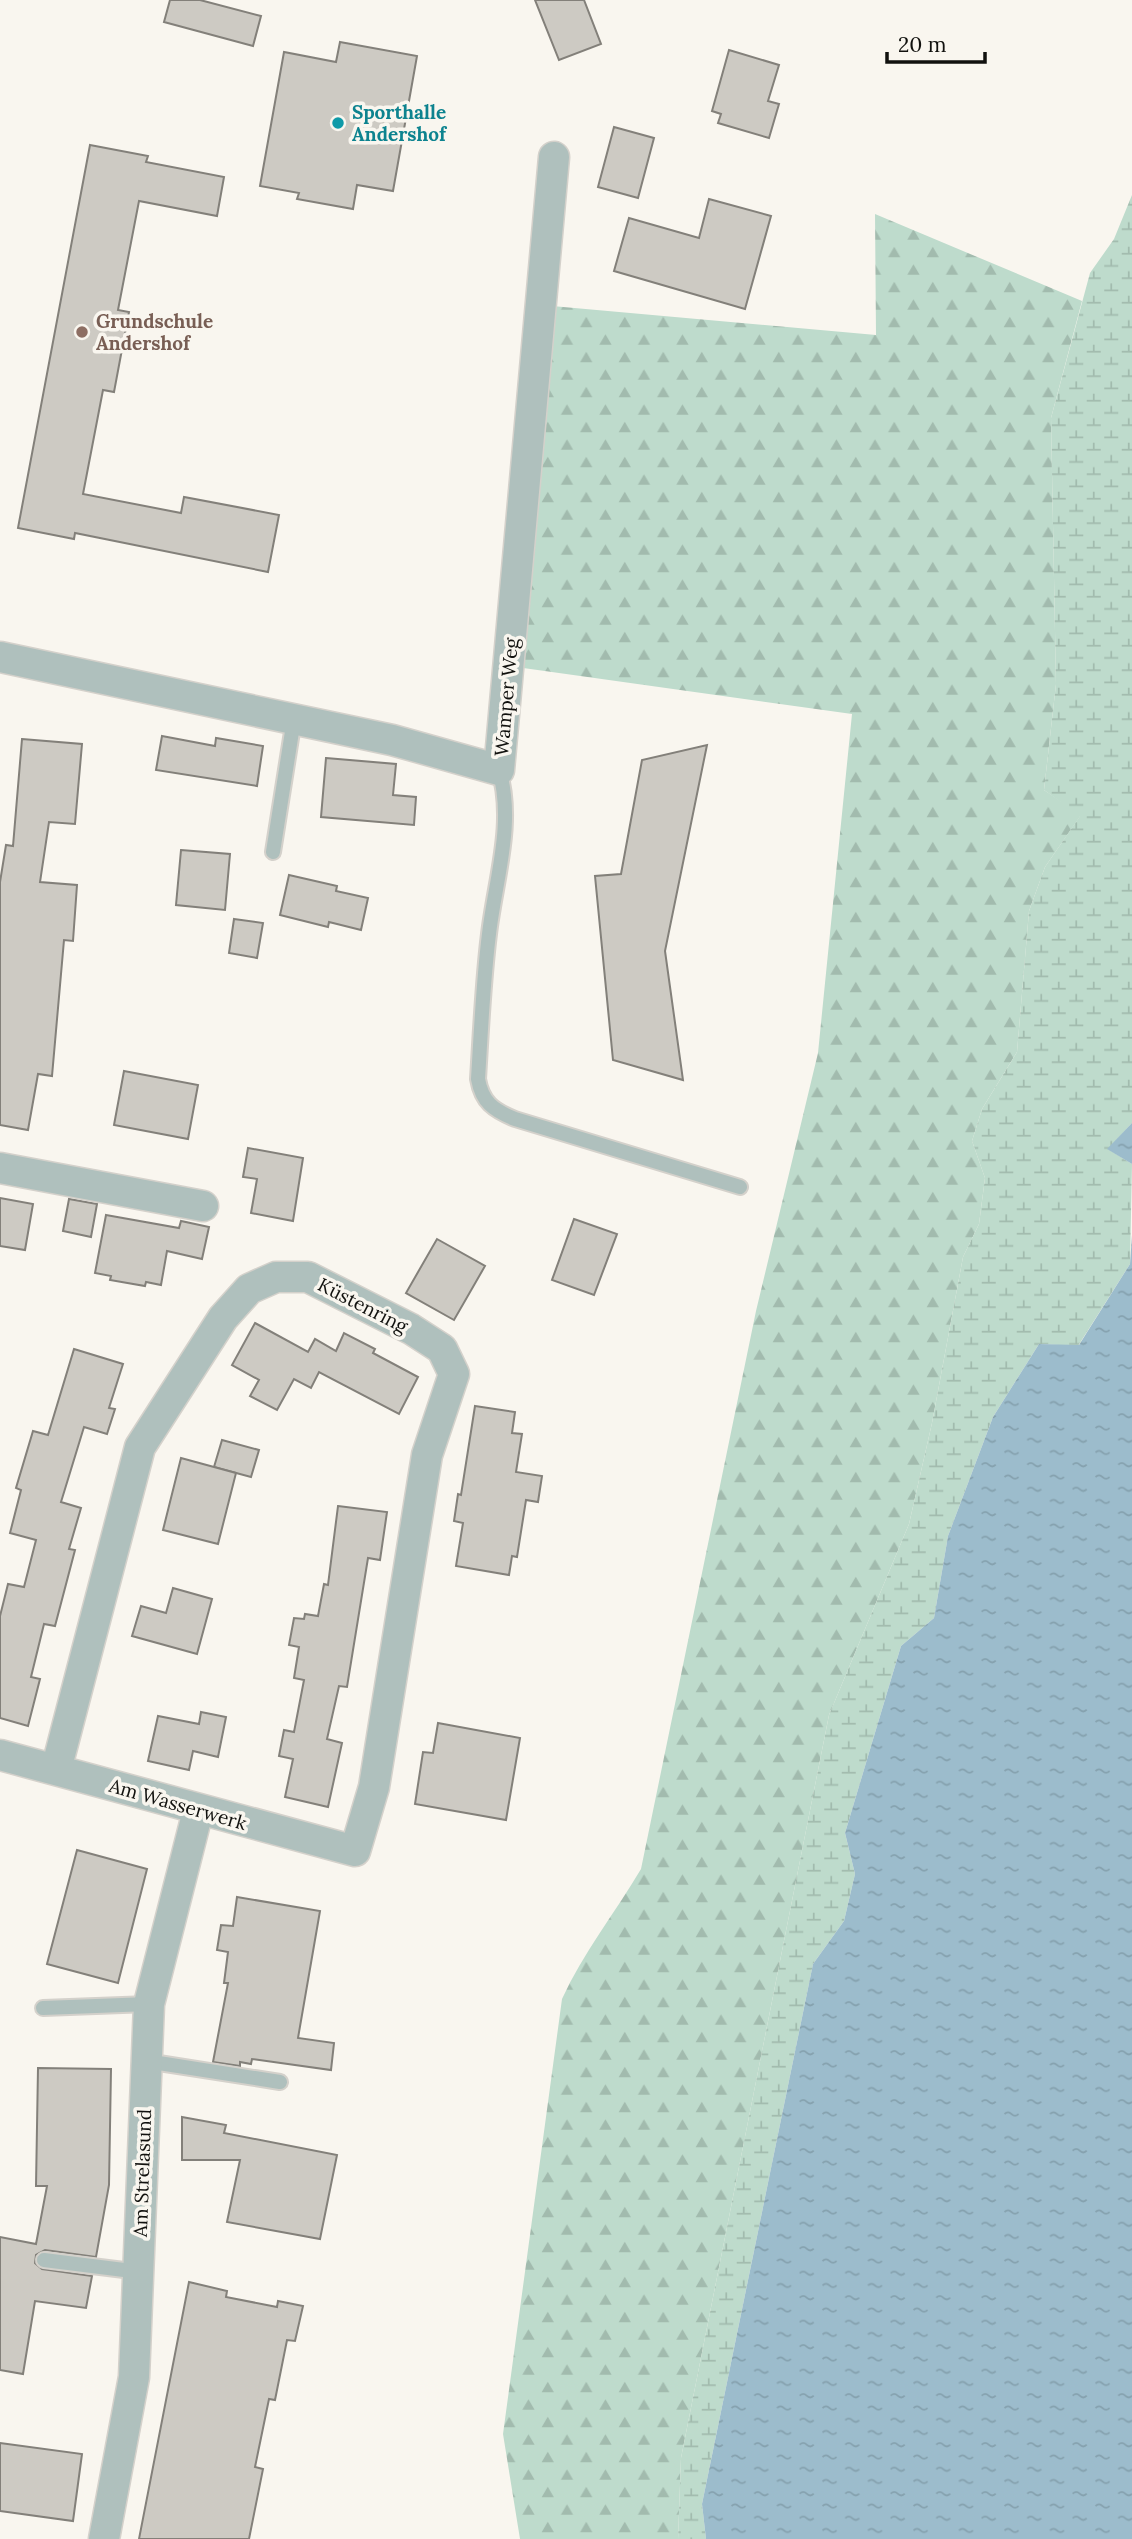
<svg xmlns="http://www.w3.org/2000/svg" width="1132" height="2539" viewBox="0 0 1132 2539" font-family="Lora,serif">
	<style>
		.forest { fill: url(#forest-firs) }
		.wetland { fill: url(#wetland-marsh) }
		.water { fill: url(#water-ripples) }
		.building { fill: #cdcac3; stroke: #83807a; stroke-width: 2 }
		.lines { fill: none; stroke-linecap: round; stroke-linejoin: round }
		.service-casing { stroke: #d4d1cb; stroke-width: 18 }
		.minor-casing { stroke: #d4d1cb; stroke-width: 33 }
		.service { stroke: #afc0bd; stroke-width: 14 }
		.minor { stroke: #afc0bd; stroke-width: 30 }
		.culture-dot { fill: #0f9aa8; stroke: #f9f6ef; stroke-width: 2.5 }
		.education-dot { fill: #8d6e63; stroke: #f9f6ef; stroke-width: 2.5 }
		.labels { text-anchor: middle; stroke-width: 7; stroke-linejoin: round; paint-order: stroke }
		.culture-label { font-size: 19px; font-weight: bold; fill: #0d838f; stroke: #f9f6ef; text-anchor: start }
		.education-label { font-size: 19px; font-weight: bold; fill: #785e54; stroke: #f9f6ef; text-anchor: start }
		.street-label { font-size: 19px; fill: #11110e; stroke: #f9f6ef }
	</style>
	<defs>
		<pattern id="forest-firs" width="22" height="20" patternUnits="userSpaceOnUse" patternTransform="scale(1.75)"><rect width="22" height="20" fill="#bedbcc"/><path d="M5 1l3.5 6h-7zM16 11l3.5 6h-7z" fill="#a2bbae"/></pattern>
		<pattern id="wetland-marsh" width="20" height="14" patternUnits="userSpaceOnUse" patternTransform="scale(1.75)"><rect width="20" height="14" fill="#bedbcc"/><path d="M1 5h8M5 5V1M11 12h8M15 12V8" fill="none" stroke="#a2bbae"/></pattern>
		<pattern id="water-ripples" width="26" height="14" patternUnits="userSpaceOnUse" patternTransform="scale(1.75)"><rect width="26" height="14" fill="#9cbccc"/><path d="M2 4q2-2 4 0t4 0M15 11q2-2 4 0t4 0" fill="none" stroke="#85a1ae"/></pattern>
	</defs>
	<rect width="100%" height="100%" fill="#f9f6ef"/>
	<!-- forest -->
	<path class="forest" d="M875,214L1082,301L1051,418L1056,684L1044,790L1081,815L1045,867L1029,911L1017,1052L982,1109L972,1141L985,1178L979,1224L963,1257L932,1423L909,1524L829,1715L681,2458L678,2539H520L503,2434L562,1999C583,1953 615,1913 641,1869L756,1311L818,1053L852,714L509,666L541,305L876,335Z"/>
	<!-- wetland -->
	<path class="wetland" d="M1132,195V1123L1108,1149L1132,1164L1130,1264L1078,1346L1039,1344L993,1417L948,1536L934,1618L901,1646L845,1833L855,1874L844,1921L813,1964L702,2504L706,2539H678L681,2458L829,1715L909,1524L932,1423L963,1257L979,1224L985,1178L972,1141L982,1109L1017,1052L1029,911L1045,867L1080,816L1044,790L1056,684L1051,418L1090,273L1114,239Z"/>
	<!-- water -->
	<g class="water">
		<path d="M1132,1123V1164L1107,1149Z"/>
		<path d="M1132,1235V2539H706L702,2504L813,1964L844,1921L855,1874L845,1833L901,1646L934,1618L948,1536L993,1417L1039,1344L1079,1345L1130,1264Z"/>
	</g>
	<!-- building -->
	<g class="building">
		<path d="M170,0H200L261,16L253,46L164,22Z"/>
		<path d="M535,0H584L601,44L559,60Z"/>
		<path d="M340,42L417,56L393,191L357,185L353,209L297,199L299,193L260,186L284,52L336,62Z"/>
		<path d="M729,50L779,65L768,101L779,104L769,138L718,123L721,114L712,111Z"/>
		<path d="M614,127L654,138L638,198L598,187Z"/>
		<path d="M90,145L148,156L146,162L224,177L217,216L139,201L118,310L129,312L114,392L103,390L83,494L181,513L184,497L279,515L268,572L75,533L74,539L18,528Z"/>
		<path d="M709,199L771,216L745,309L614,271L629,218L699,238Z"/>
		<path d="M162,736L215,746L216,738L263,746L257,786L156,770Z"/>
		<path d="M22,739L82,744L75,824L49,822L40,882L77,885L73,941L64,940L52,1076L38,1074L28,1130L0,1125V882L6,845L13,846Z"/>
		<path d="M707,745L665,951L683,1080L613,1060L595,876L621,874L642,760Z"/>
		<path d="M326,758L396,764L393,795L416,797L414,825L321,817Z"/>
		<path d="M181,850L230,854L225,910L176,905Z"/>
		<path d="M289,875L337,886L336,891L368,898L361,930L329,922L328,927L280,915Z"/>
		<path d="M234,919L263,923L257,958L229,953Z"/>
		<path d="M124,1071L198,1085L188,1139L114,1125Z"/>
		<path d="M248,1148L303,1158L293,1221L251,1213L257,1179L243,1177Z"/>
		<path d="M0,1198L33,1204L25,1250L0,1246Z"/>
		<path d="M69,1199L97,1204L91,1237L63,1231Z"/>
		<path d="M106,1215L179,1228L181,1221L209,1227L202,1259L167,1251L161,1285L146,1282L145,1286L110,1280L111,1276L95,1273Z"/>
		<path d="M574,1219L617,1234L594,1295L552,1280Z"/>
		<path d="M437,1239L485,1266L454,1320L406,1293Z"/>
		<path d="M255,1323L308,1352L315,1339L336,1351L344,1333L375,1349L373,1353L418,1377L399,1414L319,1372L311,1388L294,1379L277,1410L250,1396L259,1380L232,1365Z"/>
		<path d="M74,1349L123,1364L109,1408L115,1409L107,1434L84,1427L61,1502L81,1508L69,1549L75,1550L55,1626L44,1624L31,1677L40,1679L28,1726L0,1718V1616L8,1584L24,1587L36,1540L10,1533L21,1490L16,1488L33,1431L48,1435Z"/>
		<path d="M475,1406L515,1412L512,1433L522,1434L516,1472L542,1476L538,1502L526,1500L517,1557L512,1556L509,1575L456,1566L463,1523L454,1521L458,1494L461,1495Z"/>
		<path d="M222,1440L259,1450L251,1477L214,1467Z"/>
		<path d="M181,1458L236,1473L218,1544L163,1530Z"/>
		<path d="M338,1506L387,1512L380,1560L368,1558L347,1687L339,1686L327,1739L342,1743L328,1807L285,1797L293,1759L279,1756L284,1730L294,1732L304,1680L294,1678L299,1647L289,1645L294,1618L304,1619L305,1614L318,1616L324,1584L328,1585Z"/>
		<path d="M173,1588L212,1599L197,1654L132,1636L141,1606L166,1613Z"/>
		<path d="M201,1712L226,1717L218,1757L193,1751L189,1770L148,1761L158,1716L199,1724Z"/>
		<path d="M438,1723L520,1738L506,1820L415,1804L423,1752L433,1753Z"/>
		<path d="M77,1850L147,1869L118,1983L47,1964Z"/>
		<path d="M237,1897L320,1911L298,2038L334,2043L331,2070L252,2059L251,2064L240,2062V2066L213,2062L228,1983H224L228,1952L217,1950L221,1925L233,1926Z"/>
		<path d="M38,2068L111,2069L109,2185L96,2257L45,2250L36,2255L35,2263L42,2269L92,2276L86,2308L35,2301L23,2374L0,2370V2237L36,2244L47,2186H36Z"/>
		<path d="M182,2117L226,2125L224,2133L337,2155L320,2239L227,2222L240,2160H182Z"/>
		<path d="M189,2282L227,2291L226,2297L277,2307L278,2301L303,2306L295,2341L287,2340L275,2400L269,2399L255,2467L263,2469L249,2539H139Z"/>
		<path d="M0,2443L82,2454L73,2521L0,2511Z"/>
	</g>
	<g class="lines">
		<defs>
			<g id="service">
				<path d="M499,770C515,823 495,881 489,934C483,982 481,1031 478,1079C482,1102 493,1110 515,1119L740,1187"/>
				<path d="M273,852L294,719"/>
				<path d="M43,2008L149,2004"/>
				<path d="M146,2061L280,2082"/>
				<path d="M44,2260L140,2272"/>
			</g>
			<g id="minor">
				<path d="M0,657L392,740L499,770L554,157"/>
				<path d="M0,1168L203,1206"/>
				<path d="M0,1755L355,1851L374,1787L427,1455L454,1374L442,1349L411,1329L308,1277H276L249,1289L223,1318L140,1447L56,1770"/>
				<path d="M104,2539L134,2377L149,2004L198,1811"/>
			</g>
		</defs>
		<!-- service casing -->
		<use href="#service" class="service-casing"/>
		<!-- minor casing -->
		<use href="#minor" class="minor-casing"/>
		<!-- service -->
		<use href="#service" class="service"/>
		<!-- minor -->
		<use href="#minor" class="minor"/>
	</g>
	<!-- markers -->
	<circle class="culture-dot" cx="338" cy="123" r="7"/>
	<circle class="education-dot" cx="82" cy="332" r="7"/>
	<g class="labels">
		<!-- culture labels -->
		<g class="culture-label">
			<text x="352" y="119">Sporthalle<tspan x="352" dy="22">Andershof</tspan></text>
		</g>
		<!-- education labels -->
		<g class="education-label">
			<text x="96" y="328">Grundschule<tspan x="96" dy="22">Andershof</tspan></text>
		</g>
		<!-- street labels -->
		<g class="street-label">
			<text transform="translate(506 697) rotate(-85)" y="7">Wamper Weg</text>
			<text transform="translate(363 1305) rotate(27)" y="7">Küstenring</text>
			<text transform="translate(178 1804) rotate(16)" y="7">Am Wasserwerk</text>
			<text transform="translate(142 2173) rotate(-88)" y="7">Am Strelasund</text>
		</g>
	</g>
	<!-- scale -->
	<path d="M887 52v10h98v-10" fill="none" stroke="#11110e" stroke-width="3.5"/>
	<text x="898" y="52" font-size="21" fill="#11110e" stroke="#f9f6ef" stroke-width="5" paint-order="stroke">20 m</text>
</svg>
